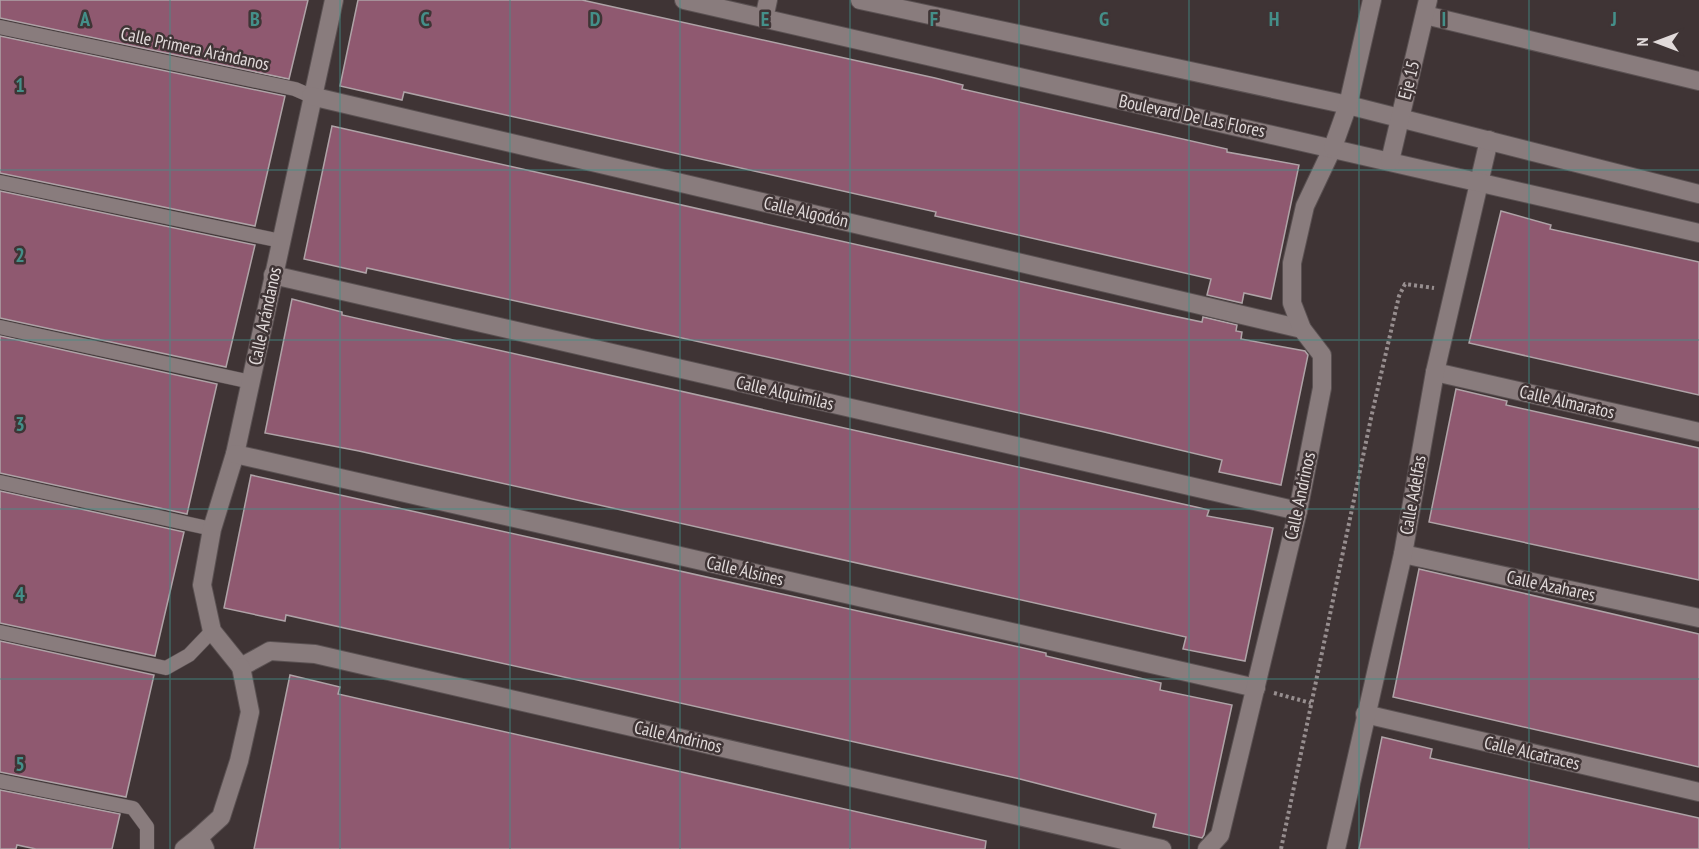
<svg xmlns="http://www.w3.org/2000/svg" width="1699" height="849" viewBox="0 0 1699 849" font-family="'PT Sans Narrow',sans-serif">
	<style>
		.building { fill: #8f5970; stroke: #afa3a7; stroke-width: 1.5 }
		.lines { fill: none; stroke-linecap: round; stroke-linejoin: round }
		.service-casing { stroke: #5a5152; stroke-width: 15 }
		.minor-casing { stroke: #5a5152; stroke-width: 20 }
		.tertiary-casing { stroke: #5a5152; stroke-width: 20 }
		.path { stroke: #978e8f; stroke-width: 4; stroke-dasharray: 3 3; stroke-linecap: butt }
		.service { stroke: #897c7d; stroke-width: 14 }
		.minor { stroke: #897c7d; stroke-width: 18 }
		.tertiary { stroke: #897c7d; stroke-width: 18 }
		.grid { fill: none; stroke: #448f89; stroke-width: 1.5; stroke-opacity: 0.55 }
		.labels { text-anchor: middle; stroke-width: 5; stroke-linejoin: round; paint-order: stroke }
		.street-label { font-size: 18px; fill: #e1dada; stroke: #3f3435 }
		.grid-label { font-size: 20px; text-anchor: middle; font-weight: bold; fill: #448f89; stroke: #3f3435; stroke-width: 5; stroke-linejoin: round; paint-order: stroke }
	</style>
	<rect width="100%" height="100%" fill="#3f3435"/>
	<!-- building -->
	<g class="building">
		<path d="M0,0H308L289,79L0,18Z"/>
		<path d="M358,0H582L935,78L963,85L962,89L1227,149V152L1299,165L1271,299L1244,293L1242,303L1207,295L1211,279L935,216L936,212L404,92L402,100L340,86Z"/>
		<path d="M0,36L285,96L255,226L0,173Z"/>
		<path d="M332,126L1164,314L1202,322L1203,317L1237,325L1236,331L1242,332L1241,339L1305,351L1308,355L1281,485L1219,472L1222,460L1100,431L367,268L366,273L304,259Z"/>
		<path d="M0,191L255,245L226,367L0,318Z"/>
		<path d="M1501,211L1551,225L1550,229L1699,262V395L1469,343Z"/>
		<path d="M292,299L342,312V315L1196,507L1209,510L1207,516L1273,528L1245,661L1183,649L1186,637L359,451L265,433Z"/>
		<path d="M0,336L217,384L187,514L0,473Z"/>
		<path d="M1456,389L1507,401L1506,405L1699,448V580L1429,522Z"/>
		<path d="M251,475L1046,653V656L1161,683L1160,690L1232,705L1204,835L1202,838L1153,827L1156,814L1020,779L286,615L285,621L224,608Z"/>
		<path d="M0,491L184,532L155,656L0,623Z"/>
		<path d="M1419,569L1699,634V767L1393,697Z"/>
		<path d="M0,641L154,675L126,797L0,772Z"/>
		<path d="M290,675L340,687L338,694L986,841L985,849H254Z"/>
		<path d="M1382,737L1432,749L1430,758L1699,818V849H1359Z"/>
		<path d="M0,790L120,814L112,849H36L17,845L16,849H0Z"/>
	</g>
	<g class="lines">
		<defs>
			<g id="service">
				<path d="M0,27L295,89L311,96"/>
				<path d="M0,182L281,241"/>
				<path d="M0,327L251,382"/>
				<path d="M0,482L212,529"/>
				<path d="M0,632L166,668L189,655L212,631"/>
				<path d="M0,781L133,808L147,827V849"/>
			</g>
			<g id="minor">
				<path d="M334,0L235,454L212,529L202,585L212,631L241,667L270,651L315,654L1162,849"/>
				<path d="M1425,15L1699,81"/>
				<path d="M764,19L768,0"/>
				<path d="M311,96L1302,329"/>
				<path d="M273,275L1298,511"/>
				<path d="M1435,372L1699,432"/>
				<path d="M235,454L1256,688"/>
				<path d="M1403,554L1699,618"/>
				<path d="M1365,714L1699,792"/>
				<path d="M199,837L221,817L239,761L250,712L241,667"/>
				<path d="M184,849L199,837L205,849"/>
				<path d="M1207,849L1220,835L1298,511L1322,388V355L1302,329L1292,303V263L1305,206L1333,147"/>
				<path d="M1336,849L1403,554L1435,372L1489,140"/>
			</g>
			<g id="tertiary">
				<path d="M684,0L1699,233"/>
				<path d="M860,0L1348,105L1699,194"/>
				<path d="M1333,147L1348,105L1372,0"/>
				<path d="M1390,161L1428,0"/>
			</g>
		</defs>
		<!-- service casing -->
		<use href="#service" class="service-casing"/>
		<!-- minor casing -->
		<use href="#minor" class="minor-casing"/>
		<!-- tertiary casing -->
		<use href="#tertiary" class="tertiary-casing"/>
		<!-- path -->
		<g class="path">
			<path d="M1274,693L1311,703"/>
			<path d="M1281,849L1371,418L1399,296L1405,284L1434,288"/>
		</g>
		<!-- service -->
		<use href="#service" class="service"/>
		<!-- minor -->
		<use href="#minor" class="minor"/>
		<!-- tertiary -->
		<use href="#tertiary" class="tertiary"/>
	</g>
	<!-- grid -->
	<path class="grid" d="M170,0V849M340,0V849M510,0V849M680,0V849M850,0V849M1019,0V849M1189,0V849M1359,0V849M1529,0V849M0,170H1699M0,340H1699M0,509H1699M0,679H1699"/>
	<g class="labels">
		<!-- street labels -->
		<g class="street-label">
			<text transform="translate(195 49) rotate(12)" y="6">Calle Primera Arándanos</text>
			<text transform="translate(1409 80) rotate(-76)" y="6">Eje 15</text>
			<text transform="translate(1192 116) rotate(12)" y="6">Boulevard De Las Flores</text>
			<text transform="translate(806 212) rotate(13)" y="6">Calle Algodón</text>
			<text transform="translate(265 316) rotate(-78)" y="6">Calle Arándanos</text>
			<text transform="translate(785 393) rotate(13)" y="6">Calle Alquimilas</text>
			<text transform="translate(1567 402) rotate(13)" y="6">Calle Almaratos</text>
			<text transform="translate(1413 495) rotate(-80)" y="6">Calle Adelfas</text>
			<text transform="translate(1300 496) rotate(-78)" y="6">Calle Andrinos</text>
			<text transform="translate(745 571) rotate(13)" y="6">Calle Álsines</text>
			<text transform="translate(1551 586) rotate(12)" y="6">Calle Azahares</text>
			<text transform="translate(678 737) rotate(13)" y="6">Calle Andrinos</text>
			<text transform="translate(1532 753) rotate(13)" y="6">Calle Alcatraces</text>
		</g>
	</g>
	<g class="grid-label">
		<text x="85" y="26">A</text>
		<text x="255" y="26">B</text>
		<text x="425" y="26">C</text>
		<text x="595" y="26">D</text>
		<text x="765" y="26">E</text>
		<text x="934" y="26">F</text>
		<text x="1104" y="26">G</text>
		<text x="1274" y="26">H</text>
		<text x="1444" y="26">I</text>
		<text x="1614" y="26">J</text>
		<text x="20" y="92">1</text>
		<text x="20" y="262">2</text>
		<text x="20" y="431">3</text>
		<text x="20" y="601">4</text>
		<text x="20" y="771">5</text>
	</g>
	<!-- north arrow -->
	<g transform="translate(1657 42) rotate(270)" stroke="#3f3435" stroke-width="4.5" paint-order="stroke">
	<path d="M0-4.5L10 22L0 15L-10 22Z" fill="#e1dada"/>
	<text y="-9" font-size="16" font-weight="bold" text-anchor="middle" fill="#e1dada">N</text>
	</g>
</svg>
